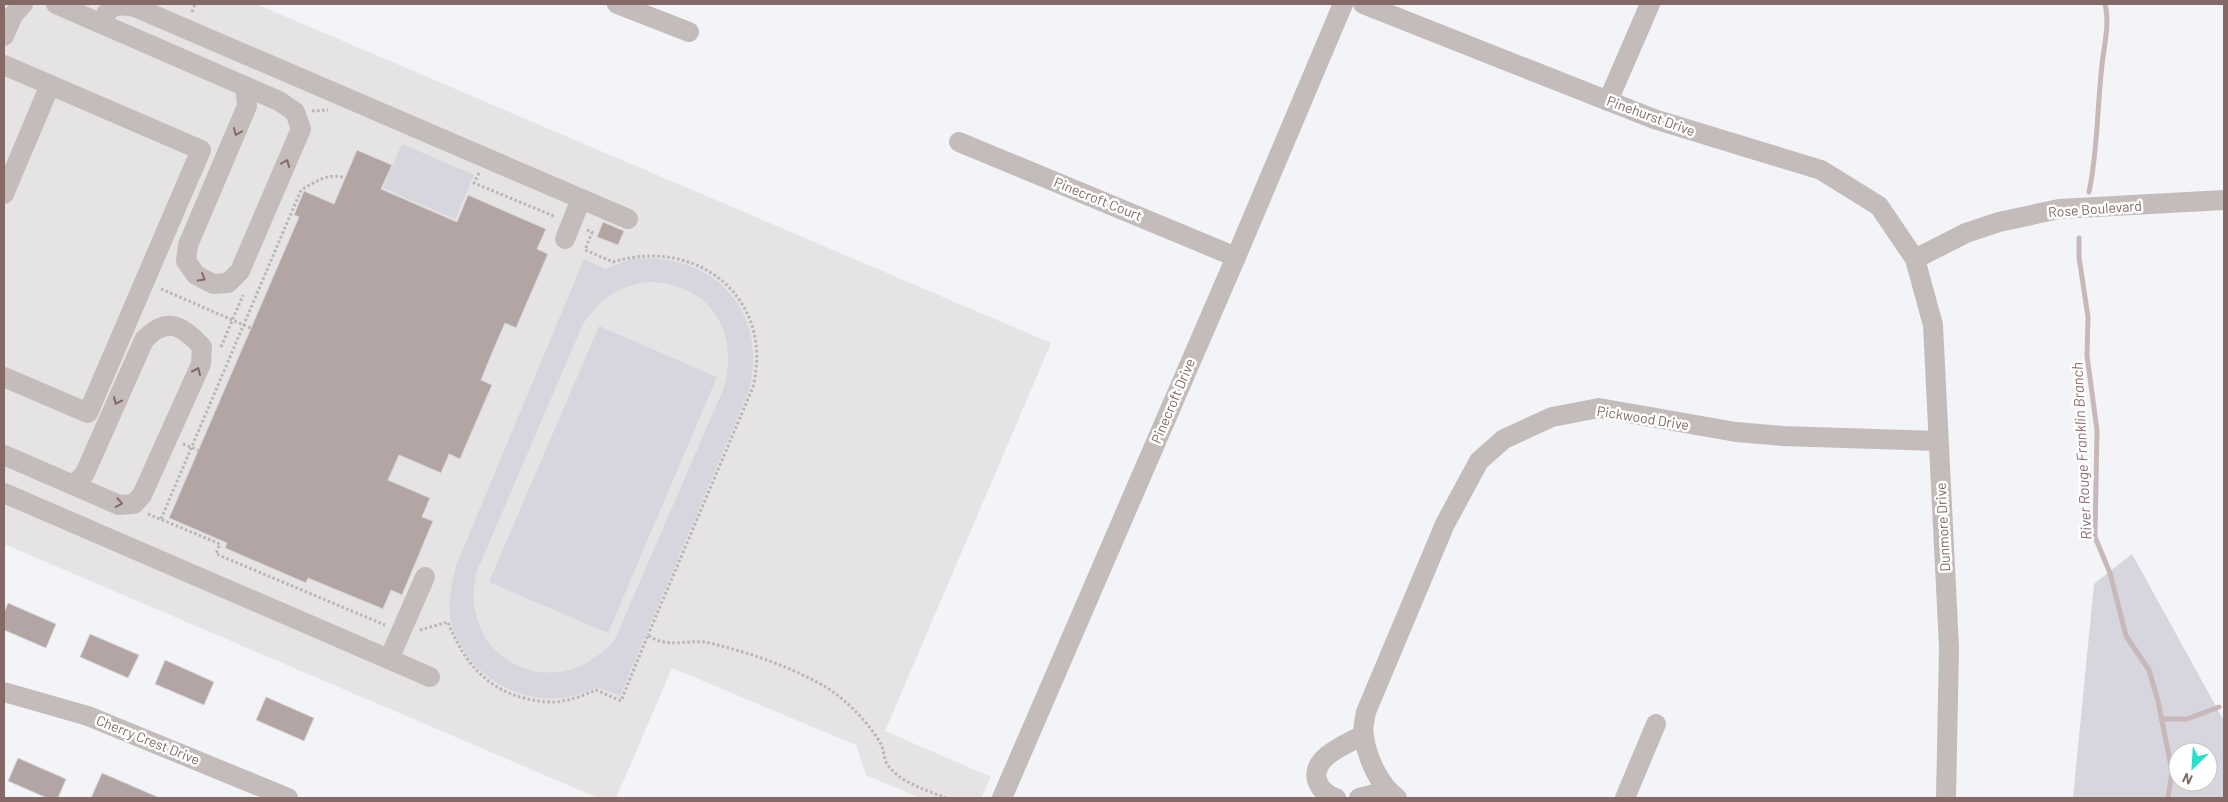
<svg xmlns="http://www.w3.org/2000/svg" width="2228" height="802" viewBox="0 0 2228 802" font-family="Barlow,sans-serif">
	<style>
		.built { fill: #e5e3e4 }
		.green { fill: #d7d5dd; fill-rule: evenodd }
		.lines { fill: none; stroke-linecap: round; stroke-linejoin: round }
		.stream { stroke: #c8b8b9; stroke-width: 5 }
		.building { fill: #b3a5a4; stroke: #d6d7d8 }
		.path { stroke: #bbb4b4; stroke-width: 3; stroke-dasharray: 2.5 2.5; stroke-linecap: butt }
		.minor { stroke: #c4bcbb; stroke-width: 20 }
		.oneway { stroke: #846966 }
		.labels { text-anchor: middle; stroke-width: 5; stroke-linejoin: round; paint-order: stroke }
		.street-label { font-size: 14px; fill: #846966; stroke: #fff }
		.water-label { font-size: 15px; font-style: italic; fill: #8e6c6f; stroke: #fff }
	</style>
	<rect width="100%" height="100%" fill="#f3f4f7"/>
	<!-- built -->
	<path class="built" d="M4,4H256L1051,343L885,731L991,777L981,798H920L866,775L856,745L672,668L616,798H598L4,544Z"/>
	<!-- green -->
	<g class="green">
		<path d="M402,144L474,175L455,219L383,188Z"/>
		<path d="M648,258C722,260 768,318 749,390L620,696L597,687C585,692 574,697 561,698C512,703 464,670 451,622C447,605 452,583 456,566L584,259L605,269L632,259ZM648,282C710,283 741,331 723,390L615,639C557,710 454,659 477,571L583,324C600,299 618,286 648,282Z"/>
		<path d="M599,326L717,377L608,633L489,582Z"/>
		<path d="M2132,554L2224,721V798H2073L2094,584ZM2178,752H2208V782H2178Z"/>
	</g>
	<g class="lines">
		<!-- stream -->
		<g class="stream">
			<path d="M2089,192C2098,150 2097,107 2102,65C2104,45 2110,24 2105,4"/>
			<path d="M2079,238V257L2088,317L2087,356L2097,430L2095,537L2110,573L2126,636L2149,670L2158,701L2172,771L2168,798"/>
			<path d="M2161,719H2187L2219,707"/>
		</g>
	</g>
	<!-- building -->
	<g class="building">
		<path d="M357,150L392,165L381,189L457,222L468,195L546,229L537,249L548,254L516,328L505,323L492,353L481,380L492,385L460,459L449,454L441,473L399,455L388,480L430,498L422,517L433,521L402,595L391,590L383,609L308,578L306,583L225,548L227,543L169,518L299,217L294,215L304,191L334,204Z"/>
		<path d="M603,222L624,231L618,245L597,237Z"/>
		<path d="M8,603L56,624L46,648L4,630V613Z"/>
		<path d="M90,634L139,655L128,678L80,657Z"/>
		<path d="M165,660L214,682L204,705L155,684Z"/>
		<path d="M266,697L314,718L304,741L256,720Z"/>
		<path d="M18,758L66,779L58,798H47L8,781Z"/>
		<path d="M102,773L160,798H91Z"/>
	</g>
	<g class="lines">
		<!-- path -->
		<g class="path">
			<path d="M192,12L195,4"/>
			<path d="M312,111L328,110"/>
			<path d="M479,173L474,183L556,217"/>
			<path d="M587,230L592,232L585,250L613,262C697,236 775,298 753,387L648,635"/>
			<path d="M161,289L251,328"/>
			<path d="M221,347L243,295"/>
			<path d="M183,444L198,450"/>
			<path d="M148,514L220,544L216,554L385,625"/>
			<path d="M161,519L301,190C315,182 329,172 345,178"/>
			<path d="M420,630L448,622C466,670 498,700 551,702C567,702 582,696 596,690L621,701L648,635C668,650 688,638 710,643C750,653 789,666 824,686C845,698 871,725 882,746C884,752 884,759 887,764C900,783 927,790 946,798"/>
		</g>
		<!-- minor -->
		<g class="minor">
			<path d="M56,4L279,101L295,112L301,129L240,271L228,283L213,284L196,275L186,261L188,245L247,106L245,86"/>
			<path d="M617,4L689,32"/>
			<path d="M1363,4L1654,119L1821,170L1879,206L1915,259L1933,325L1949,647L1946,798"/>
			<path d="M101,23C110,4 115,4 135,7L628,219"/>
			<path d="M4,36L13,15L23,4"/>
			<path d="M4,65L201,150L88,413L4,377"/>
			<path d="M1608,101L1650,4"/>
			<path d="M959,142L1236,257"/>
			<path d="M4,194L50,85"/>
			<path d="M565,239L581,199"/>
			<path d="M1915,259L1966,233L1999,222L2059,209L2224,200"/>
			<path d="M4,455L119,505L134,504L142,495L201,364L202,347C182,325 167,316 144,340L85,473L74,485"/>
			<path d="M4,493L430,677"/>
			<path d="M389,659L425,577"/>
			<path d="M4,692L88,716L288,798"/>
			<path d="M1002,798L1236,257L1343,4"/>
			<path d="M1336,798C1327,795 1320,790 1317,780C1311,757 1347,744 1363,735"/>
			<path d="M1359,798L1387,791"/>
			<path d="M1397,798C1379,785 1367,758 1364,736C1362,728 1365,719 1366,712L1445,524L1479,461L1504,439L1552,417L1599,408L1736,432L1782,436L1938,441"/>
			<path d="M1625,798L1656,724"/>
		</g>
	</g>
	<!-- one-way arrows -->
	<defs><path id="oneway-chevron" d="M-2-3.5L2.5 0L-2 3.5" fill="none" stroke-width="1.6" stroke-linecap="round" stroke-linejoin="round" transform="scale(1.25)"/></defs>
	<g class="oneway">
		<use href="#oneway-chevron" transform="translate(237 132) rotate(113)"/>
		<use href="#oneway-chevron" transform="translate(286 163) rotate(-67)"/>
		<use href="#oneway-chevron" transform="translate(202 278) rotate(30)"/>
		<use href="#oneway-chevron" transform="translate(197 371) rotate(-66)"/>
		<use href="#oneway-chevron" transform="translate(117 401) rotate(114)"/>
		<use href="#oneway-chevron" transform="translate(119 503) rotate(11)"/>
	</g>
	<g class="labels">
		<!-- street labels -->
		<g class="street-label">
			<text transform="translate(1651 116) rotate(20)" y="5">Pinehurst Drive</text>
			<text transform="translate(1098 199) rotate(22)" y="5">Pinecroft Court</text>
			<text transform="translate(2095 209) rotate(-4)" y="5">Rose Boulevard</text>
			<text transform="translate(1173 401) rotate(-67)" y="5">Pinecroft Drive</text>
			<text transform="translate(1643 418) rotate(9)" y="5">Pickwood Drive</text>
			<text transform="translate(1943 527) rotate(-93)" y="5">Dunmore Drive</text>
			<text transform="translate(148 740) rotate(22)" y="5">Cherry Crest Drive</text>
		</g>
		<!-- water labels -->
		<g class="water-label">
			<text transform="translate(2082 451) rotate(-93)" y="5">River Rouge Franklin Branch</text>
		</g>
	</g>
	<!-- border -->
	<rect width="2228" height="802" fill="none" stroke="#846966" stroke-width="10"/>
	<!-- north arrow -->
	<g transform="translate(2193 767) rotate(205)"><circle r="24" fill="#ffffff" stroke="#cec3c2"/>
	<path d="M0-4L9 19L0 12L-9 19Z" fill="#2ae0cc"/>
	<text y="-8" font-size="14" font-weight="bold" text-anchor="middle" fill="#846966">N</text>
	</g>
</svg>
